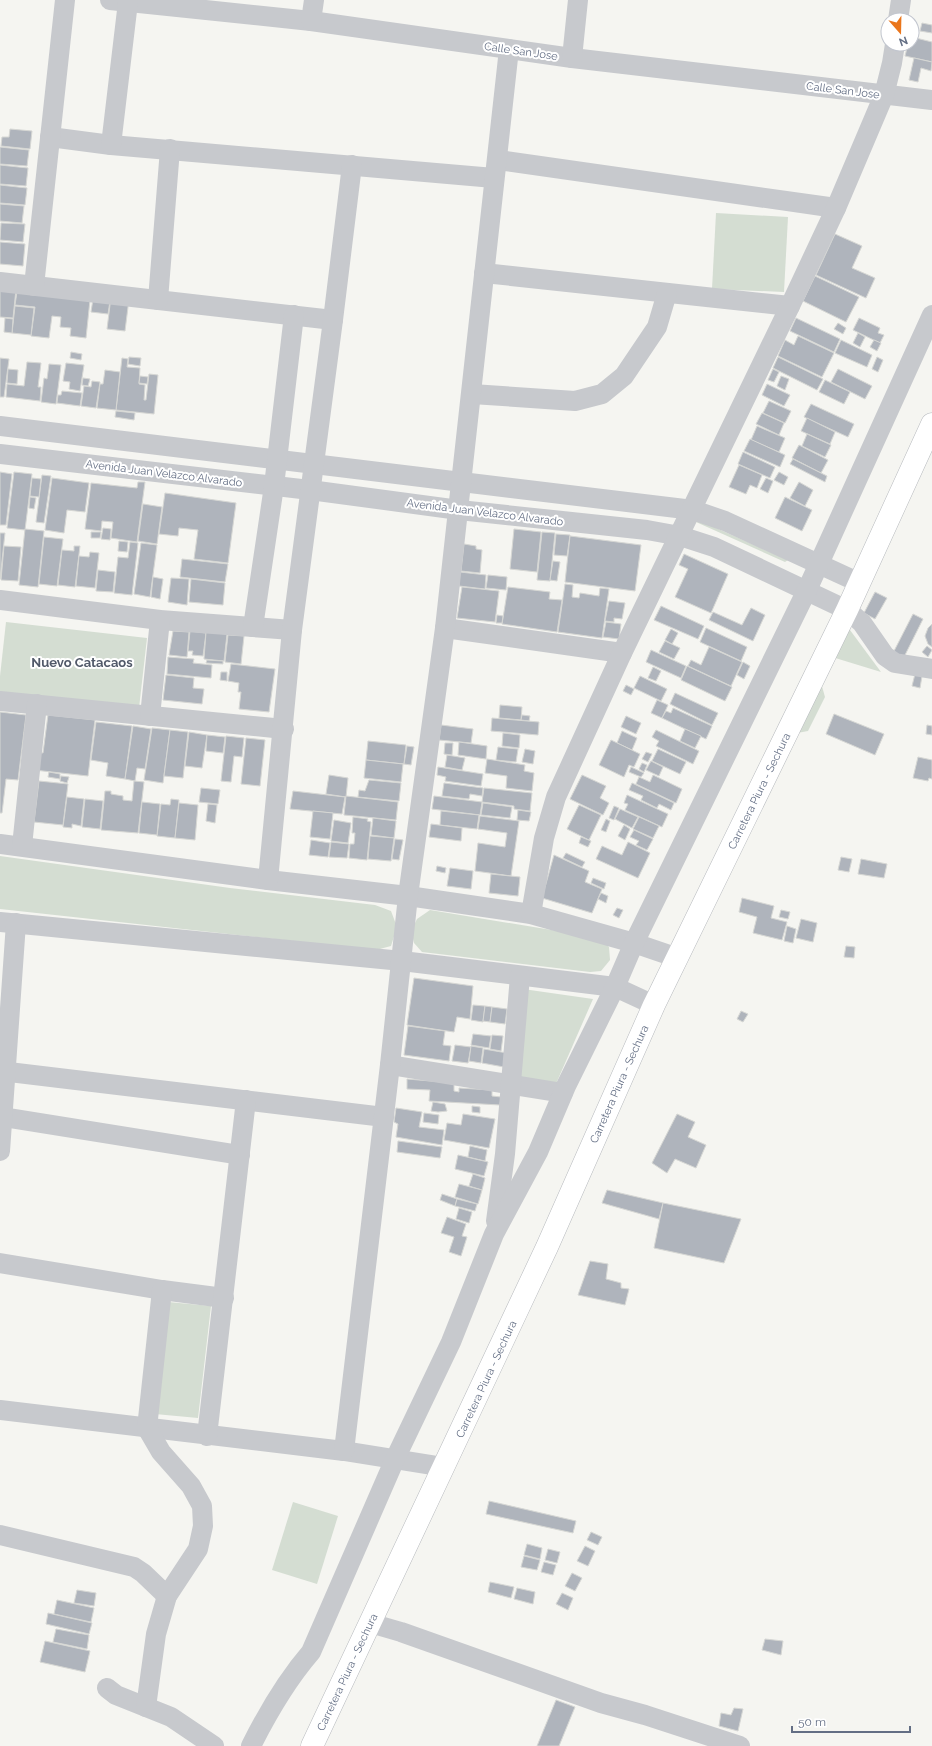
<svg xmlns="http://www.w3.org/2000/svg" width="932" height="1746" viewBox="0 0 932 1746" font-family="Raleway,sans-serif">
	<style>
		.green { fill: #d4ddd2 }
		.building { fill: #afb4bc; stroke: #d6d7d4 }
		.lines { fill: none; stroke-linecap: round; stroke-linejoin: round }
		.major-casing { stroke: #b7babe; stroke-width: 23 }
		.minor { stroke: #c7c9cd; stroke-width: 20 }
		.major { stroke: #fff; stroke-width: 22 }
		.labels { text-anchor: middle; stroke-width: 4; stroke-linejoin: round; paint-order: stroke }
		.street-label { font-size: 11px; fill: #636e84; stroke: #fff }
		.quarter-label { font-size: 13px; font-weight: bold; fill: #515969; stroke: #fff }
	</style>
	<rect width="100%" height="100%" fill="#f5f5f1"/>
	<!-- green -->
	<g class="green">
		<path d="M716,213L788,217L784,292L712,289Z"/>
		<path d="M696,519L788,560L785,562L696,522Z"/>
		<path d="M6,622L147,638L139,708L0,693V676Z"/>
		<path d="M847,626L881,672L832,657Z"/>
		<path d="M819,676L825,697L808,731L792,734Z"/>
		<path d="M0,856L230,888L375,905L391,911L397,927L391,946L376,950L0,909Z"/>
		<path d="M430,910L600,938L609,947L610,960L601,971L590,972L422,952L414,943L411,931L417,919Z"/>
		<path d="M523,989L593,999L555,1086L515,1079Z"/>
		<path d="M168,1302L211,1306L198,1418L155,1414Z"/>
		<path d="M293,1502L338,1516L317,1584L272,1570Z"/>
	</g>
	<!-- building -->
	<g class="building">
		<path d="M922,23L932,25V33L920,31Z"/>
		<path d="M912,37L932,42V62L905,56L908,44H912Z"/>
		<path d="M914,58L932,62L931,71L921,68L918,82L909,80Z"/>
		<path d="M10,129L32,131L30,149L1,146L2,137H9Z"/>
		<path d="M0,147L29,150L27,166L0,164Z"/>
		<path d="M0,165L28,168L26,186L0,184Z"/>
		<path d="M0,185L27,188L25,205L0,203Z"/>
		<path d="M0,204L24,206L22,223L0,221Z"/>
		<path d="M1,223L25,224L23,242L0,240Z"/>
		<path d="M835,234L862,246L852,268L875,278L866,298L816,275Z"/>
		<path d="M0,242L25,244L23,266L0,264Z"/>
		<path d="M815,276L859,297L846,322L803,301Z"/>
		<path d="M0,288L16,289L13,318L0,317Z"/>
		<path d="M17,292L90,300L86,338L70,336L71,328L60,327L61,317L52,316L49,338L31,336L35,307L15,305Z"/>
		<path d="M111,297L129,299L125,331L107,329Z"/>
		<path d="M93,299L110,301L108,314L91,312Z"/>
		<path d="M15,306L34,308L31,335L12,333Z"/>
		<path d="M5,318L13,319L12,333L4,332Z"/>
		<path d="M796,318L840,339L834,352L790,331Z"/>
		<path d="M859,318L880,328L878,333L884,335L880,343L853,330Z"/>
		<path d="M838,323L846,328L843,334L834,329Z"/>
		<path d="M858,333L865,337L860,347L853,343Z"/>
		<path d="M798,336L834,353L822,377L778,356L785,340L794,345Z"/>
		<path d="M841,340L872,355L867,367L835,353Z"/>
		<path d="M874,340L881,343L877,351L870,347Z"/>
		<path d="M71,352L82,354L81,360L70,358Z"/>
		<path d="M129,357L141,358L140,366L128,364Z"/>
		<path d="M778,357L823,379L817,390L773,368Z"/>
		<path d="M877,357L883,360L878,372L872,369Z"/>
		<path d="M0,358L9,359L4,397H0Z"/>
		<path d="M122,358L128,359L127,367L140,368L139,384L145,385L144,400H146L149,374L158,375L154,414L116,410Z"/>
		<path d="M27,362L41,363L38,387H41L40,401L6,397L7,384L24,386Z"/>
		<path d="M66,363L84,365L80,391L69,389L70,382L63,381Z"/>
		<path d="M49,364L61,365L56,404L41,402L44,378L47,379Z"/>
		<path d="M8,369L18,370L17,384L7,383Z"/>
		<path d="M773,369L779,372L774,382L768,380Z"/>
		<path d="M838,369L872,386L865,399L831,382Z"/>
		<path d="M105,370L120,372L116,410L97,408L100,384H103Z"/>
		<path d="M140,376L148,377L147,384L139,383Z"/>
		<path d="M781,376L789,379L785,390L777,386Z"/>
		<path d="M83,378L90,379L88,386L82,385Z"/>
		<path d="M825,380L850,392L844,404L819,392Z"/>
		<path d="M92,381L100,382L96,408L81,406L84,386L91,387Z"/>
		<path d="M767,384L790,395L784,406L762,395Z"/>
		<path d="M62,391L82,393L80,406L57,403L58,395H61Z"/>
		<path d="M769,401L791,411L785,423L763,413Z"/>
		<path d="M811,404L854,424L848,437L804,417Z"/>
		<path d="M116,411L135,413L134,420L115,417Z"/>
		<path d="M762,413L784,423L779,435L756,424Z"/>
		<path d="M807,418L835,432L830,444L801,431Z"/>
		<path d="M757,426L785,438L779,452L751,440Z"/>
		<path d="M807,434L831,445L825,457L802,446Z"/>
		<path d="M750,439L785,455L780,467L744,451Z"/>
		<path d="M799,445L828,460L821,473L792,458Z"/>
		<path d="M743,452L775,467L770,478L738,464Z"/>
		<path d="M793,459L827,476L825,482L790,464Z"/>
		<path d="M739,465L762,475L757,488L750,485L746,494L729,487Z"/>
		<path d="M0,472L12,474L6,525H0Z"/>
		<path d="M14,472L32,474L25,530L7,528Z"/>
		<path d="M779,472L788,477L784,485L774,480Z"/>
		<path d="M42,475L51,476L44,523L36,522Z"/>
		<path d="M32,478L41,479L39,497L30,496Z"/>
		<path d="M52,478L89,483L85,512L67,510L64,533L45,530Z"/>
		<path d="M766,478L773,481L768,493L760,489Z"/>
		<path d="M138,482H145L137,542L111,538L113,522L102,521L101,531L85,529L91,483L137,488Z"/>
		<path d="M799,482L813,490L805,506L790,498Z"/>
		<path d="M165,493L236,503L228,563L194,559L198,530L179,528L178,536L159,534Z"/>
		<path d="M30,497L36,498L34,509L29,508Z"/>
		<path d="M785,497L812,510L802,531L775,518Z"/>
		<path d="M143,504L162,507L157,544L138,541Z"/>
		<path d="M103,528L111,529L110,540L101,539Z"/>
		<path d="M25,529L44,531L38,587L19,585Z"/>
		<path d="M514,529L541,532L537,572L510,569Z"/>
		<path d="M91,532H101L100,538H91Z"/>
		<path d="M542,532L555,533L550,581L537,580Z"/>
		<path d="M0,533H5L0,579Z"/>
		<path d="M556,534L570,535L567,556L554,555Z"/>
		<path d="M570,536L641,545L635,591L565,582Z"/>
		<path d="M44,537L63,539L57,586L39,584Z"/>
		<path d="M119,541L128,542L127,552L118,551Z"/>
		<path d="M130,542L138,543L132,595L114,593L118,557L128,558Z"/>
		<path d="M141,543L157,545L150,597L134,594Z"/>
		<path d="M464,544L476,546V549L482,550L480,573L461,571Z"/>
		<path d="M4,546L21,547L18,581L1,580Z"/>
		<path d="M74,546H80L75,587L58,585L62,550L74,551Z"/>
		<path d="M90,552L99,553L95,588L76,586L79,556L89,557Z"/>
		<path d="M684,554L728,574L711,613L675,597L688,569L679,565Z"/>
		<path d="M182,559L228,564L225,582L180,577Z"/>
		<path d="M553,561L560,562L557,581L550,580Z"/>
		<path d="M98,570L115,572L113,592L96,591Z"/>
		<path d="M460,572L486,575L485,589L459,586Z"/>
		<path d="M488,575L507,577L506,590L486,588Z"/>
		<path d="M153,577L163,579L160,599L151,597Z"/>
		<path d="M171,578L189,579L187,605L168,602Z"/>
		<path d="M191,579L225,583L223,605L189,602Z"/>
		<path d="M565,584L573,585L572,597L579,598L580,593L599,596L600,588L609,589L602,638L558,632Z"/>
		<path d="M462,587L499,591L495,622L457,618Z"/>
		<path d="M508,587L550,592L549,599L562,600L557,632L502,624Z"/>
		<path d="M875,592L887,598L875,619L864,613Z"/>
		<path d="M609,601L625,603L622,619L614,618V622L605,621Z"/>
		<path d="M661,606L704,626L698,639L654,620Z"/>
		<path d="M751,608L765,615L753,641L709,620L713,612L742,625Z"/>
		<path d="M913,614L923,619L904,657L892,655Z"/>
		<path d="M497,615L503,616L502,623H496Z"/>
		<path d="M606,622L621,624L619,639L603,637Z"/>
		<path d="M932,624V647L928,644L925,636L928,628Z"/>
		<path d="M706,628L747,647L741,661L700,642Z"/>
		<path d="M671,629L678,633L672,644L665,640Z"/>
		<path d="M173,631L189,632L187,657L169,655Z"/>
		<path d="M190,631L206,633L203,656L192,655L193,651H188Z"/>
		<path d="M206,632L227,634L224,661L204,659Z"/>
		<path d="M228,635L244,636L241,664L225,662Z"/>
		<path d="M665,641L680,648L674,659L659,652Z"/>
		<path d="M927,646L932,650L928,657L922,652Z"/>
		<path d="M709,647L742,662L731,686L688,666L691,660L701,665Z"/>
		<path d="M651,650L686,666L681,678L646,662Z"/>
		<path d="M168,657L194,659L193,663L212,665L211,678L167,674Z"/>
		<path d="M207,660L223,661V664L206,663Z"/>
		<path d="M743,662L750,666L744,679L737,675Z"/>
		<path d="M231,664L275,669L269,712L239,709L241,692H238L239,683L228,681Z"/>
		<path d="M687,666L732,687L725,701L681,680Z"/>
		<path d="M653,667L661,671L656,681L648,678Z"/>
		<path d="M221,672H227V681L220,680Z"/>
		<path d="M915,674L922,676L920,688L912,686Z"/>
		<path d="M166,675L194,678L193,688L204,689L202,704L163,700Z"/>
		<path d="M640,676L667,689L661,701L634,688Z"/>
		<path d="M626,685L634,689L631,695L623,691Z"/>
		<path d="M675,693L718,713L712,725L670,704Z"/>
		<path d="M657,700L668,705L662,718L651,713Z"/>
		<path d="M500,705L522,707L521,720L499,718Z"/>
		<path d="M673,708L712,726L706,739L662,718L666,711L671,713Z"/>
		<path d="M0,712L26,715L18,780L6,779L2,813H0Z"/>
		<path d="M834,714L884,734L875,755L826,734Z"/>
		<path d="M48,715L95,720L88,776L34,770L36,752L43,753Z"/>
		<path d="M522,715L530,716L529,721L521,720Z"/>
		<path d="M626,716L641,723L636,734L621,727Z"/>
		<path d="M492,718L539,722L538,735L491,731Z"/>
		<path d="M96,722L132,726L125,779L106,776L108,763L91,760Z"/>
		<path d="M441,725L473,729L471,743L439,740Z"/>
		<path d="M927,725L932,726V735L926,734Z"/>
		<path d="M133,726L151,729L145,769L137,768L135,781L125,779Z"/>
		<path d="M152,728L170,730L163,783L144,780Z"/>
		<path d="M685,729L701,736L695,748L680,741Z"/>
		<path d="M170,730L188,732L183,778L164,776Z"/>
		<path d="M656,730L699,751L693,764L656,746L659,741L652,737Z"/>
		<path d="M622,731L637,738L632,750L617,743Z"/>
		<path d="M189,732L207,735L202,768L185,766Z"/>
		<path d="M503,733L520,735L519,748L502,746Z"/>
		<path d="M207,735L225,737L223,753L206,751Z"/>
		<path d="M226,736L244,738L242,757L234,756L231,782L221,781Z"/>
		<path d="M246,738L265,740L260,786L241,784Z"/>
		<path d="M611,740L640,754L634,767L629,765L624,777L599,765Z"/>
		<path d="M368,741L406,745L404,764L366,760Z"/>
		<path d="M459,742L487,746L486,759L458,755Z"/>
		<path d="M445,743H453L452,755L444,754Z"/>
		<path d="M407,746L414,747L411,765L404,764Z"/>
		<path d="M498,747L518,749L516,762L496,760Z"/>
		<path d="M525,749L535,751L533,764L522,762Z"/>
		<path d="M658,749L686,762L680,774L652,761Z"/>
		<path d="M646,752L652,754L648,762L642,759Z"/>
		<path d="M447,755L465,758L462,770L445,767Z"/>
		<path d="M918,757L932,760V779L929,778L928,781L913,778Z"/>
		<path d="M487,759L525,765L524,771L534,773L532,791L506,788L507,776L485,773Z"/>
		<path d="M366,760L403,764L401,782L364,778Z"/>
		<path d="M651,761L663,767L659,776L646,770Z"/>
		<path d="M642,763L647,765L644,772L639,769Z"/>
		<path d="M438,767L483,774L481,786L445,781L446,777L437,775Z"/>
		<path d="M631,767L644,773L641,777L629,772Z"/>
		<path d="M49,772L60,774V779L48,777Z"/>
		<path d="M329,775L348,778L346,797L326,794Z"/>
		<path d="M582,775L606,786L600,798L609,803L603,815L570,799Z"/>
		<path d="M653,775L682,789L676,803L636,784L639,777L650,782Z"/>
		<path d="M61,776L69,777L67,783L60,781Z"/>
		<path d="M369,780L401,783L399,801L358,797L359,790L365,791Z"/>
		<path d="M39,781L68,784L63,825L34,822Z"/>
		<path d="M134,781L144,782L138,833L101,830L105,791H111V794L123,796V800L132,801Z"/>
		<path d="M444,783L483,788L482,796L470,794L469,799L442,796Z"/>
		<path d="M632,783L674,803L671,810L659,804L657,808L641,800L643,796L629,790Z"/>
		<path d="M201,788L220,790L218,804L199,802Z"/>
		<path d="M484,788L532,793L530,811L514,809V806L482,802Z"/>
		<path d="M293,791L345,797L342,814L290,809Z"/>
		<path d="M627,795L668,814L662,827L625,810L628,804L624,803Z"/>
		<path d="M346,796L398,802L396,820L344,815Z"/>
		<path d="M434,796L482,802L480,815L432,809Z"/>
		<path d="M67,797L84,799L81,826L72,824V828L63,827Z"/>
		<path d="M85,799L103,801L100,829L82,827Z"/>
		<path d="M171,799L179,800L175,838L157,836L161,804L170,805Z"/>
		<path d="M142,802L160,804L157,835L139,833Z"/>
		<path d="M179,803L198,805L195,840L175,838Z"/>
		<path d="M483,803L512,807L510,818L481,815Z"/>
		<path d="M208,804L217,805L215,823L206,821Z"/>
		<path d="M579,805L601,815L589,840L567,829Z"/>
		<path d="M614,806L619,808L614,820L609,818Z"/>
		<path d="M620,809L638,817L632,828L615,819Z"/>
		<path d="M518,810L531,812L529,821L517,820Z"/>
		<path d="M313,811L333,813L330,839L310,837Z"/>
		<path d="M441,811L479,815L477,829L440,825Z"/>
		<path d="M480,816L519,821L511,876L475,871L478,843L505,847L507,833L478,829Z"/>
		<path d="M353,817L368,819L367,821L371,822L367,860L349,858L350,844H354L355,833H352Z"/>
		<path d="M639,817L659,826L653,838L633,829Z"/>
		<path d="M373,818L396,821L394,838L371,835Z"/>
		<path d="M606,819L610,821L606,832L601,830Z"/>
		<path d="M334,820L351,823L348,843L331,841Z"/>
		<path d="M431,824L462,828L461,841L429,837Z"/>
		<path d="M624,825L630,829L625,840L618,836Z"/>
		<path d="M634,830L653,839L647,850L636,845L639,841L630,837Z"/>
		<path d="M370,836L394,838L391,861L368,859Z"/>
		<path d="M581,837L591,841L588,847L579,843Z"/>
		<path d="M395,839L403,840L399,860L392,859Z"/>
		<path d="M311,840L330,843L328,857L309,855Z"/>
		<path d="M331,842L349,844L347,858L329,857Z"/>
		<path d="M628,842L650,853L638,878L596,859L602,846L622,855Z"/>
		<path d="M566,853L585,862L582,867L563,858Z"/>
		<path d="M554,855L589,871L585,882L602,889L592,913L542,898Z"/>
		<path d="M841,857L852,859L849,872L838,870Z"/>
		<path d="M861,859L887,864L884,878L858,874Z"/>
		<path d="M437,866L446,868L445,873L436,871Z"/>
		<path d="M450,868L473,871L471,889L447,886Z"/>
		<path d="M491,874L520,877L518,896L489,893Z"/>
		<path d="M593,878L606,883L604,889L591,883Z"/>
		<path d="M601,893L608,896L606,903L598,899Z"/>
		<path d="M742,898L774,906L771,918L787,922L782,940L753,933L757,917L739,912Z"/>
		<path d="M617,908L623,910L619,918L613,915Z"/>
		<path d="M781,910L790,912L788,919L779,917Z"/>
		<path d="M801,919L817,923L813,942L796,938Z"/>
		<path d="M787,926L796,929L793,943L784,941Z"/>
		<path d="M846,946L855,947L854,958L844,957Z"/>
		<path d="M414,978L473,986L470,1019L457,1017L454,1032L407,1025Z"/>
		<path d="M473,1005L485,1006L483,1022L471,1020Z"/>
		<path d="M485,1006L492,1007L490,1022L483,1021Z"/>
		<path d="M492,1007L507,1009L505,1024L490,1022Z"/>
		<path d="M741,1011L748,1014L743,1022L737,1019Z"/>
		<path d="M408,1026L445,1031L443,1045L451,1046L449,1061L404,1055Z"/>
		<path d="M473,1034L491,1036L489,1048L471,1045Z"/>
		<path d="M492,1035L503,1036L501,1051L490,1049Z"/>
		<path d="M455,1045L471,1047L468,1063L452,1061Z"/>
		<path d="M471,1046L483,1048L481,1063L469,1061Z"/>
		<path d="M484,1049L507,1053L504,1067L482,1063Z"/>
		<path d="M407,1079L454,1083V1091L459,1092V1088L492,1090V1096L501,1097L500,1105L429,1101L430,1090L407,1089Z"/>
		<path d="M433,1102L445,1104L447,1111L438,1112L431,1111Z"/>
		<path d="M472,1106L480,1107V1113L472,1112Z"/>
		<path d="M396,1108L422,1112L419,1127L444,1130L442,1145L396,1137L398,1124L394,1122Z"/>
		<path d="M424,1113L439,1115L438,1124L423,1122Z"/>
		<path d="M463,1114L495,1119L489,1148L444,1140L447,1123L461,1125Z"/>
		<path d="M677,1114L695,1122L688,1137L706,1145L696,1168L675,1159L667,1173L652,1163Z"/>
		<path d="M398,1141L442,1147L440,1158L397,1152Z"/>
		<path d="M470,1146L487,1150L485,1161L468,1157Z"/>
		<path d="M458,1155L488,1162L484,1176L455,1169Z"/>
		<path d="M473,1174L485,1178L482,1190L469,1186Z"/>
		<path d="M459,1184L482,1190L478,1204L455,1197Z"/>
		<path d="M607,1190L663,1203L659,1219L602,1203Z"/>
		<path d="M442,1194L457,1199L455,1206L440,1200Z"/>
		<path d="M457,1199L477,1204L475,1211L455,1206Z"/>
		<path d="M663,1203L741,1219L724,1263L654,1248Z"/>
		<path d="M459,1208L472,1212L469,1223L456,1219Z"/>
		<path d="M447,1217L466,1224L462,1236L467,1237L461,1256L449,1252L454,1237L441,1233Z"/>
		<path d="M590,1261L608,1264L606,1279L621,1283V1288L629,1289L625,1305L578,1295Z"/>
		<path d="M489,1501L576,1521L573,1533L486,1514Z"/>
		<path d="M591,1532L602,1537L598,1545L587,1540Z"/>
		<path d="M527,1544L542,1548L540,1559L524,1555Z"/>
		<path d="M585,1546L595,1551L588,1566L577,1561Z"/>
		<path d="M548,1549L560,1552L557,1563L545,1560Z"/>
		<path d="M524,1556L540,1560L537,1570L521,1567Z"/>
		<path d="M544,1562L556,1565L553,1575L541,1572Z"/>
		<path d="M572,1573L582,1578L575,1591L565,1586Z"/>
		<path d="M490,1582L514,1587L511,1598L488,1592Z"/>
		<path d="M517,1588L535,1592L533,1604L514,1599Z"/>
		<path d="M77,1590L96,1593L94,1606L74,1603Z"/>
		<path d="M562,1593L573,1598L568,1610L556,1604Z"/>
		<path d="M57,1600L94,1608L91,1622L54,1614Z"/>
		<path d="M48,1613L92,1623L89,1634L46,1624Z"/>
		<path d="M56,1629L89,1635L87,1649L53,1642Z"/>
		<path d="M765,1639L783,1641L781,1655L762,1650Z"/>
		<path d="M45,1641L90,1651L85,1672L40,1662Z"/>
		<path d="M556,1700L575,1707L559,1746H537Z"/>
		<path d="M734,1708L743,1709L738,1731L719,1726L721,1713L731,1715Z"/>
	</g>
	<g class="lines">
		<defs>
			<path id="major" d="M312,1746L547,1247L654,1005L847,610L932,424"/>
		</defs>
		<!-- major casing -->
		<use href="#major" class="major-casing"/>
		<!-- minor -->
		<g class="minor">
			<path d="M110,0L311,21L572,58L932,100"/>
			<path d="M898,20L901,0"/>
			<path d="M311,21L314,0"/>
			<path d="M572,58L578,0"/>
			<path d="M50,137L111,145L494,178"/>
			<path d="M111,145L128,2"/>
			<path d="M498,160L836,208"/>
			<path d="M484,273L790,306"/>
			<path d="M0,282L333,320"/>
			<path d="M34,286L65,0"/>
			<path d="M158,300L170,149"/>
			<path d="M472,394L575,401L602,394L624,376L657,327L667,293"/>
			<path d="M0,426L693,510L725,521L860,583"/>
			<path d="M0,454L310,490L459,510L647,530L680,536L714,547L847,610L862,623L885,656L895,663L932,669"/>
			<path d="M0,600L160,620L292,630"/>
			<path d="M253,627L274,486L294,315"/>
			<path d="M445,628L622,653"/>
			<path d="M0,701L284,729"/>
			<path d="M150,716L160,620"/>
			<path d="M0,844L268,880L408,896L531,914L634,943L678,958"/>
			<path d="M22,846L37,704"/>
			<path d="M268,880L292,630L333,320L352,165"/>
			<path d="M531,914L544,838L556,797L622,653L790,306L836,208L884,95L892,63L895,44"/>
			<path d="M0,922L402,961L615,987L654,1005"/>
			<path d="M390,1065L563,1093"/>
			<path d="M0,1071L384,1117"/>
			<path d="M3,1117L240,1155"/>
			<path d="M0,1151L16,923"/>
			<path d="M496,1221L505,1154L520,976"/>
			<path d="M0,1263L162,1290L224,1298"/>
			<path d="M0,1410L344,1451L444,1467"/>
			<path d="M207,1436L246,1100"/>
			<path d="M344,1451L390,1065L408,896L445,628L509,49"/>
			<path d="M0,1535L134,1567L143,1573L167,1596"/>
			<path d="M370,1623L401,1632L601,1703L645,1715L740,1746"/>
			<path d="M107,1688L116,1695L171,1717L214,1746"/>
			<path d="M146,1707L156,1634L167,1596L198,1549L203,1526L202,1506L191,1486L161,1452L147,1428L162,1290"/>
			<path d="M251,1746C268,1712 286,1681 311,1652L395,1459L451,1342L494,1234L538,1152L566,1086L615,987L634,943L807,590L932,315"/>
		</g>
		<!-- major -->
		<use href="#major" class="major"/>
	</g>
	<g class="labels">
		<!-- street labels -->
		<g class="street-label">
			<text transform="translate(521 51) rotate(8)" y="4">Calle San Jose</text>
			<text transform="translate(843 90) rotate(7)" y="4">Calle San Jose</text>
			<text transform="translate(164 473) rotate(7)" y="4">Avenida Juan Velazco Alvarado</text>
			<text transform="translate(485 512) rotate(7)" y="4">Avenida Juan Velazco Alvarado</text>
			<text transform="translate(759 791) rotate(-64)" y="4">Carretera Piura - Sechura</text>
			<text transform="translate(619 1084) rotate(-66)" y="4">Carretera Piura - Sechura</text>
			<text transform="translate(486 1379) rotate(-65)" y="4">Carretera Piura - Sechura</text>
			<text transform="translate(347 1672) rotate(-65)" y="4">Carretera Piura - Sechura</text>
		</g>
		<!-- quarter labels -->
		<g class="quarter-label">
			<text x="82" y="667">Nuevo Catacaos</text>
		</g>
	</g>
	<!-- north arrow -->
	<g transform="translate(900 32) rotate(160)"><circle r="19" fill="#ffffff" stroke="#c1c5ce"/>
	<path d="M0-3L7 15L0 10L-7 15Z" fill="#ea761c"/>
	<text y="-6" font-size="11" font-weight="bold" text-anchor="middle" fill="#636e84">N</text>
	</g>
	<!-- scale -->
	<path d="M792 1726v6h118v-6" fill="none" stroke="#636e84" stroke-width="2"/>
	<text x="798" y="1726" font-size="12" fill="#636e84" stroke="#ffffff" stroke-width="3" paint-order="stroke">50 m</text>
</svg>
